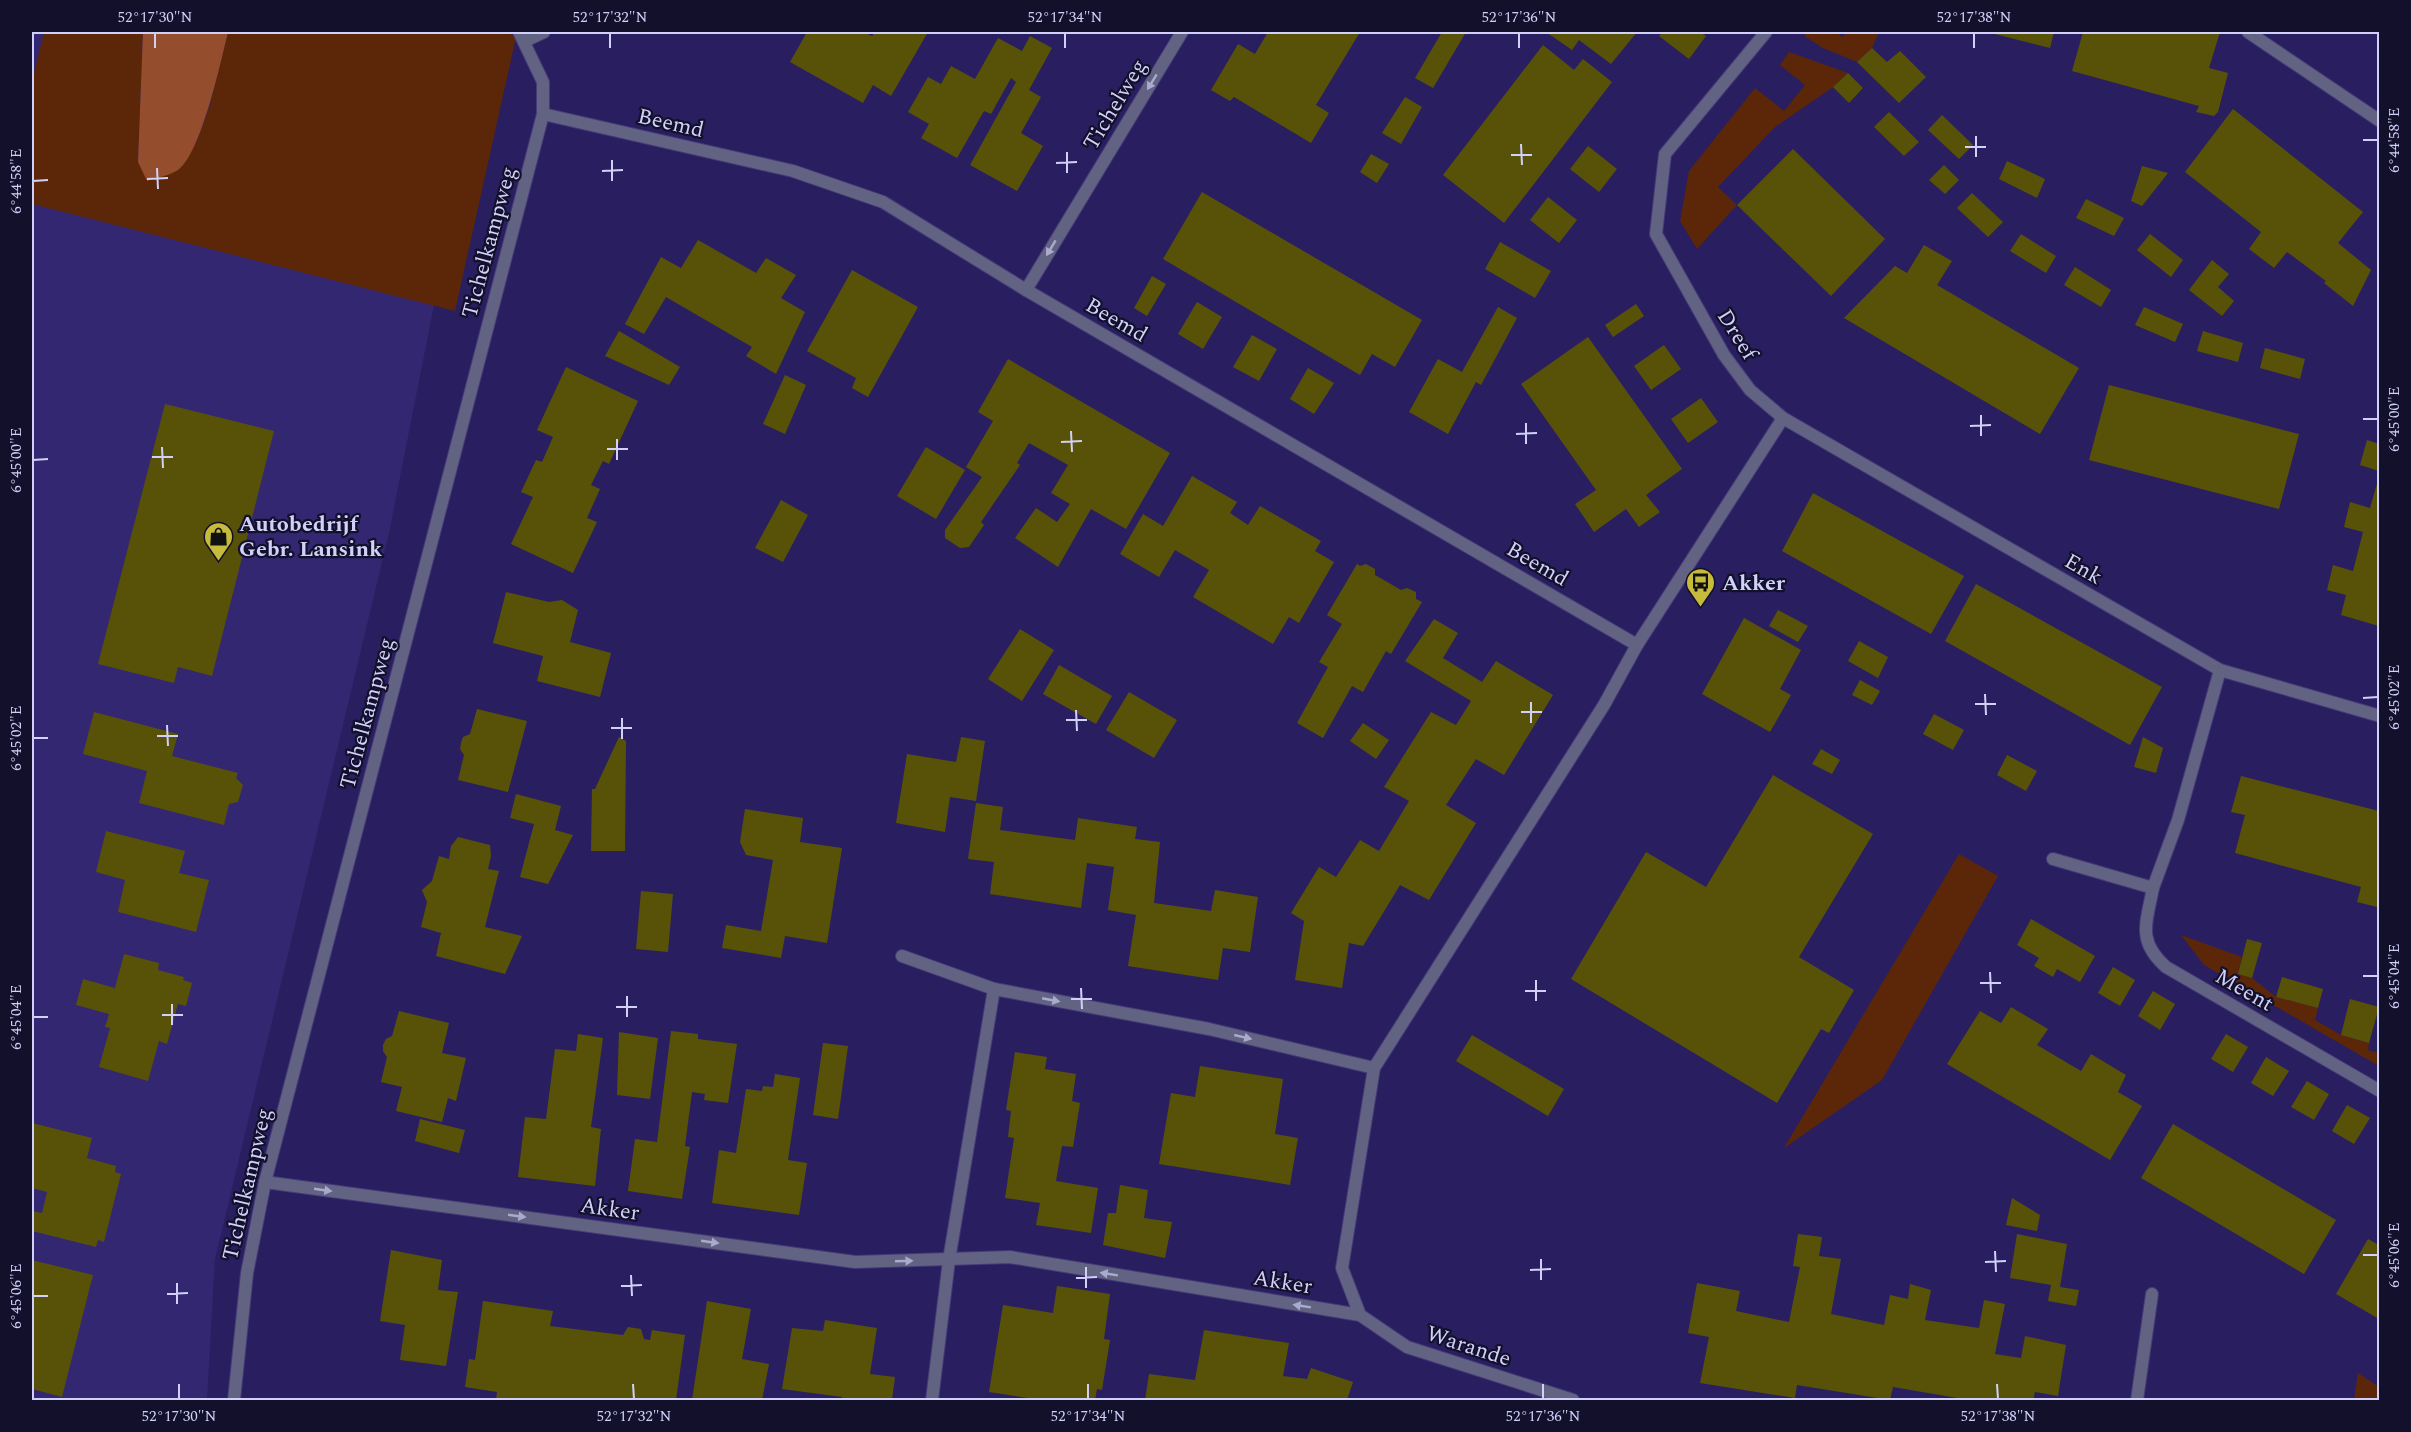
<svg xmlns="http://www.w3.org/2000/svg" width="2411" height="1432" viewBox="0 0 2411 1432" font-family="Spectral,serif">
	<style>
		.built { fill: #322770 }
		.green { fill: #5c2609 }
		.forest { fill: #944e2d }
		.building { fill: #585208 }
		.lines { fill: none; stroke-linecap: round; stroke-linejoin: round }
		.street-casing { stroke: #443b78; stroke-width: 14 }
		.street { stroke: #626282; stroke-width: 12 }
		.oneway { fill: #aaaacf }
		.ticks { fill: none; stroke: #d0d0f8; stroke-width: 2 }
		.labels { text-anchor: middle; stroke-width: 4.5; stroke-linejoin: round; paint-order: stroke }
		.street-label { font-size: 22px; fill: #d0d0f8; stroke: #13102c }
		.poi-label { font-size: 22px; font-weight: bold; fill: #d0d0f8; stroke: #13102c; text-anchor: start }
		.neatline { fill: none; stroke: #d0d0f8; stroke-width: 2 }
		.ticks-label { font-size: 15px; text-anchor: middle; fill: #d0d0f8 }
	</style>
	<rect width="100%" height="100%" fill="#291f60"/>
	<!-- built -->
	<path class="built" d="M32,32H488L389,533L215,1259L207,1400H32Z"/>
	<!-- green -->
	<g class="green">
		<path d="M44,32H143L138,162L197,141L210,105L228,32H506L516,37L455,311L32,204V81Z"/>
		<path d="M1807,32H1836L1842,37L1847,32H1879L1872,48L1857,62L1823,48L1804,36Z"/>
		<path d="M1789,52L1848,73L1833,87L1775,127L1718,187L1737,205L1697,249L1680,221L1689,171L1755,88L1784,111L1805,85L1780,65Z"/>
		<path d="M1959,854L1998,876L1882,1080L1784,1148Z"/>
		<path d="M2181,935L2242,957L2238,974L2252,978L2276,997L2318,1008L2315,1020L2341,1035L2369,1043L2368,1050L2379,1053V1066L2204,965Z"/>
		<path d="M2358,1373L2379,1387V1400H2354Z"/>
	</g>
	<!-- forest -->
	<path class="forest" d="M143,32H228C221,61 201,154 178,170C170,175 157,178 147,181L138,162Z"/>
	<!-- building -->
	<g class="building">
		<path d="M807,32H863L872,36L875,32H928L891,96L873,85L863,103L790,62Z"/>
		<path d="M1268,32H1360L1316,105L1329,113L1311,143L1234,97L1230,101L1211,90L1238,44L1255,54Z"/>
		<path d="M1442,32H1466L1433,88L1415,78Z"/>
		<path d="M1546,32H1637L1611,64L1579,40L1572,50Z"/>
		<path d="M1663,32H1700L1706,36L1689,59L1659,36Z"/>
		<path d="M1987,32H2054L2050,48Z"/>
		<path d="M2083,32H2220L2209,68L2228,73L2218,112L2214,116L2196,112L2199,106L2072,71Z"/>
		<path d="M1030,36L1052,48L1029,90L1041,97L1021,133L1043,146L1017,191L970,165L1016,82L1011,78L991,114L984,111L957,158L921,138L929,124L908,112L928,77L941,84L951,66L975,79L998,38L1022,51Z"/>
		<path d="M1543,45L1574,70L1583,59L1612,82L1504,223L1443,175Z"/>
		<path d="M1872,48L1887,62L1900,51L1926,77L1899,103L1857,62Z"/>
		<path d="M1848,73L1863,88L1849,103L1833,87Z"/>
		<path d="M1405,97L1422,107L1401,144L1382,133Z"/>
		<path d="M2233,109L2363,212L2338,243L2371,270L2353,306L2324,283L2326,281L2287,252L2274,268L2249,249L2261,232L2185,172Z"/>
		<path d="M1889,112L1919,142L1904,156L1874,127Z"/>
		<path d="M1942,115L1973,145L1959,159L1928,130Z"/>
		<path d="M1588,146L1617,169L1599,192L1570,169Z"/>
		<path d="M1793,149L1885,239L1831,296L1737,205Z"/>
		<path d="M1371,154L1389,164L1377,183L1360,172Z"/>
		<path d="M2007,161L2045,179L2037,198L1999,179Z"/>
		<path d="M1944,165L1959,180L1945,194L1929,180Z"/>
		<path d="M2142,166L2168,173L2142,206L2131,201Z"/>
		<path d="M1202,192L1422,320L1395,367L1372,354L1360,375L1163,259Z"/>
		<path d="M1972,193L2003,222L1988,237L1957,208Z"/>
		<path d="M1548,197L1577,220L1559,243L1530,220Z"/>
		<path d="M2086,199L2124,218L2114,236L2076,218Z"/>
		<path d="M2021,234L2056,256L2046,273L2010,251Z"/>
		<path d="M2150,234L2183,260L2171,277L2137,250Z"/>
		<path d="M698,240L756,273L766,258L796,275L781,298L805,312L776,374L746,356L752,347L666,297L644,334L625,324L661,257L681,268Z"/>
		<path d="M1500,242L1551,271L1535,298L1485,269Z"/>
		<path d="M1924,245L1952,261L1937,285L2079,368L2040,434L1844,318L1895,266L1907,273Z"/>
		<path d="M2212,260L2229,274L2218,287L2234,301L2222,316L2189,290Z"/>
		<path d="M2075,267L2111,290L2101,307L2064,285Z"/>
		<path d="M852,270L918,307L868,397L852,388L856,378L807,351Z"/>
		<path d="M1152,276L1166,284L1147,316L1134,308Z"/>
		<path d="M1197,302L1222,317L1203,349L1178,334Z"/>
		<path d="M1636,304L1644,316L1613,337L1605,325Z"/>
		<path d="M1498,307L1517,318L1481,385L1476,382L1448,434L1409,412L1438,359L1462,372Z"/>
		<path d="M2144,307L2183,324L2175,342L2135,325Z"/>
		<path d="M619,331L680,367L669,385L605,356Z"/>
		<path d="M2203,331L2243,343L2238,362L2197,351Z"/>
		<path d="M1252,335L1277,349L1259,381L1233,367Z"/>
		<path d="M1588,337L1682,469L1646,495L1660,512L1639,527L1626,509L1594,532L1575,504L1596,490L1521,384Z"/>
		<path d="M1664,345L1681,369L1651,390L1634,366Z"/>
		<path d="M2265,348L2305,359L2300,379L2260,368Z"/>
		<path d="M1008,359L1170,453L1126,529L1091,509L1058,567L1015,538L1036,508L1057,522L1070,504L1051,493L1068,465L1029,443L1017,463L1020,465L981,522L984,525L969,547L960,548L945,538V530L982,477L966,467L993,421L978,412Z"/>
		<path d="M566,367L638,401L609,464L603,461L591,485L600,489L587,518L597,522L573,573L511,544L533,497L521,492L536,460L542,462L553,437L537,430Z"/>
		<path d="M1308,368L1334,383L1314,414L1290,399Z"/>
		<path d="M785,375L806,385L785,434L763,424Z"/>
		<path d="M2109,385L2299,434L2279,509L2089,460Z"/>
		<path d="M1701,398L1718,422L1688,443L1671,419Z"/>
		<path d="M165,404L274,431L212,676L178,667L174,683L98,664Z"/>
		<path d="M2367,440L2379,444V471L2360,465Z"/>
		<path d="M926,447L965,470L936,519L897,496Z"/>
		<path d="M1192,476L1237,502L1230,513L1248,525L1260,506L1321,541L1315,551L1334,562L1299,623L1289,617L1273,644L1193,597L1209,570L1175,550L1159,577L1120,554L1143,514L1163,526Z"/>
		<path d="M2379,477V626L2341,615L2346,595L2327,590L2333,565L2353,571L2363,532L2344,527L2350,502L2370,508Z"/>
		<path d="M1813,493L1964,576L1931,634L1782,551Z"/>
		<path d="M781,500L808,515L783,562L755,548Z"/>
		<path d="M1357,564L1360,566L1366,564L1375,569V575L1389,583L1401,590L1407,588L1416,592V599L1422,602L1391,654L1386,651L1363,692L1352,686L1323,738L1297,723L1328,667L1319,662L1342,624L1327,615Z"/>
		<path d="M1976,584L2162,687L2130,745L1945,641Z"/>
		<path d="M506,592L549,602L562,600L578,610L570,642L611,653L600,697L537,681L543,656L493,643Z"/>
		<path d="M1778,610L1808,626L1798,642L1769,626Z"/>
		<path d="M1744,618L1801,650L1780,689L1791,695L1770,732L1702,694Z"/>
		<path d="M1434,619L1458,633L1443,658L1482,682L1496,661L1553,695L1504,775L1476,759L1446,805L1476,823L1429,900L1400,885L1363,946L1349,943L1342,988L1295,980L1304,921L1291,913L1319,867L1336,877L1360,840L1379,851L1409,801L1384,787L1431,712L1456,725L1471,701L1405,661Z"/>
		<path d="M1020,629L1054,650L1022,701L988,679Z"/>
		<path d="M1859,641L1888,657L1878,678L1848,661Z"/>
		<path d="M1059,665L1112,696L1096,724L1043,694Z"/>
		<path d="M1860,680L1880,691L1872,705L1852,695Z"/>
		<path d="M1129,692L1177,720L1154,758L1106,730Z"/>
		<path d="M477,709L527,721L508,792L458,780L464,755L460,749L461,743L463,737L470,734Z"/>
		<path d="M94,712L178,734L172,756L238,773L236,778L243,785L238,802L229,804L224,825L139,803L147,771L83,754Z"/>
		<path d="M1934,714L1964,730L1953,750L1923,734Z"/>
		<path d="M1363,723L1389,740L1376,759L1350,741Z"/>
		<path d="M619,737L626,741L625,851H591L592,789H595Z"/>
		<path d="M961,737L985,741L976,801L950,797L945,832L896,823L907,754L956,762Z"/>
		<path d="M2143,737L2163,748L2156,773L2134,767Z"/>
		<path d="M1821,749L1840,760L1832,774L1812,764Z"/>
		<path d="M2007,755L2037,771L2026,791L1997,775Z"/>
		<path d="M1773,775L1873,834L1799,957L1854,990L1829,1033L1821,1029L1777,1103L1571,979L1646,852L1706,887Z"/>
		<path d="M2241,776L2379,811V911L2377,907L2357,902L2361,887L2235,853L2245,815L2231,812Z"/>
		<path d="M516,794L561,806L555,830L573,835L548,884L520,877L534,824L510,818Z"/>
		<path d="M976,803L1003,807L1000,830L1075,840L1078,818L1137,827L1135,839L1160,842L1154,903L1211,911L1215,890L1258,897L1250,952L1223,948L1218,980L1128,966L1136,915L1108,910L1114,867L1087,863L1081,908L990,894L994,862L968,859Z"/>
		<path d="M745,809L803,818L800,842L842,848L827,943L785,936L781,958L722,948L726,925L761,931L773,860L746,855L740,842Z"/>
		<path d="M106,831L185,851L179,873L209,880L196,932L118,912L125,880L96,872Z"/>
		<path d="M458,837L490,845L491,856L488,869L499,871L485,927L522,936L505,974L436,956L441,933L421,927L427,902L422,890L432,881L439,856L449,859L451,846Z"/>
		<path d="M641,891L673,894L668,952L636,949Z"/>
		<path d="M2031,919L2095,956L2080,982L2057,969L2053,977L2034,966L2039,958L2017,945Z"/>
		<path d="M2247,939L2262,943L2252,978L2238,974Z"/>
		<path d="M124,954L159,963L158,970L184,977L183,980L192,983L186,1006L178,1004L167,1044L159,1041L148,1081L99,1067L110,1028L105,1027L109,1014L76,1005L83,979L115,988Z"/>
		<path d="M2113,967L2135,980L2120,1006L2098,993Z"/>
		<path d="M2282,977L2323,989L2318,1008L2276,997Z"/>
		<path d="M2153,991L2175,1004L2160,1030L2138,1016Z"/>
		<path d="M2350,999L2379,1007L2369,1043L2341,1035Z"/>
		<path d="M2011,1007L2048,1029L2037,1045L2081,1071L2091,1054L2126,1075L2118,1092L2142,1106L2110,1160L1947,1064L1980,1011L2001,1023Z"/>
		<path d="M399,1011L449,1023L442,1053L466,1058L456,1101L448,1098L442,1122L396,1111L402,1087L381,1082L387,1057L383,1051V1045L386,1039L392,1036Z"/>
		<path d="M671,1031L698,1034V1039L737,1044L728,1103L704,1100L705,1094L692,1092L685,1146L690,1147L682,1199L628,1191L635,1139L657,1142Z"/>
		<path d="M619,1032L658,1038L650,1099L617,1095Z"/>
		<path d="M578,1034L603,1038L591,1127L601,1129L595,1186L518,1177L525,1117L546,1119L555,1049L576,1051Z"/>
		<path d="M2226,1034L2248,1047L2233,1072L2211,1059Z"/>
		<path d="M1472,1035L1564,1089L1548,1116L1456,1061Z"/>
		<path d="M823,1043L848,1046L838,1119L813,1115Z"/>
		<path d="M1015,1052L1047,1057L1045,1069L1076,1074L1072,1101L1080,1103L1073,1147L1062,1146L1056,1181L1098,1188L1091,1233L1036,1225L1040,1203L1005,1198L1014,1138L1008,1137L1011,1111L1006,1110Z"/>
		<path d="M2266,1057L2289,1071L2273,1096L2251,1083Z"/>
		<path d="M1200,1066L1283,1079L1275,1134L1298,1138L1290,1185L1159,1164L1171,1093L1195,1097Z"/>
		<path d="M775,1074L800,1078L788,1160L807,1163L799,1215L712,1203L719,1150L736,1153L746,1089L762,1091L763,1086L773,1087Z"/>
		<path d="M2307,1081L2329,1094L2314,1120L2291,1107Z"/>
		<path d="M2347,1105L2370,1118L2354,1144L2332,1131Z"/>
		<path d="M420,1119L465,1130L459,1153L415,1141Z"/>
		<path d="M32,1123L92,1138L87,1158L116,1166L115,1172L121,1174L104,1242L98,1240L96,1247L32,1231V1211L42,1213L47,1192L32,1188Z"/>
		<path d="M2173,1124L2336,1220L2304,1274L2141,1178Z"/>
		<path d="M1120,1185L1148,1190L1144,1218L1172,1222L1165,1258L1103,1245L1108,1213H1116Z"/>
		<path d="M2012,1198L2040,1215L2037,1231L2006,1225Z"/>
		<path d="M1798,1234L1822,1237L1819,1256L1841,1259L1831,1314L1884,1325L1890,1295L1908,1299L1910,1284L1931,1290L1925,1320L1979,1328L1984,1300L2005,1304L1995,1354L2021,1358L2025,1336L2066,1345L2058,1396L2035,1392L2033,1400H1969L1893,1387L1890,1400L1797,1385L1795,1398L1700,1383L1709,1337L1688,1333L1697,1283L1740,1291L1736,1311L1789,1322L1800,1267L1793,1266Z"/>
		<path d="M2017,1234L2067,1244L2060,1287L2079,1290L2076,1306L2048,1301L2051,1285L2010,1278Z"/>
		<path d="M2368,1239L2379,1245V1319L2336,1294Z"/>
		<path d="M391,1250L442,1260L438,1290L458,1292L446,1366L400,1360L405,1325L380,1321Z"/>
		<path d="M32,1260L93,1275L62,1397L32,1389Z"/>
		<path d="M1057,1286L1110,1294L1104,1339L1110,1340L1102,1390L1097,1389L1095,1400H1041L989,1392L1003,1305L1053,1313Z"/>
		<path d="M483,1301L553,1311L550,1326L623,1335L628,1327L641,1329L644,1339L650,1340L652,1330L685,1335L676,1400H496L497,1392L465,1387L469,1359L475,1360Z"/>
		<path d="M707,1301L751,1309L742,1359L769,1364L762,1400H692Z"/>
		<path d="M825,1320L877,1328L870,1374L895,1377L892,1400H842V1397L782,1389L792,1328L823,1331Z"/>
		<path d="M1204,1330L1289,1343L1283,1376L1307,1379L1311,1368L1353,1382L1347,1400H1145L1149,1374L1195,1380Z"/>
	</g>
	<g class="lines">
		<defs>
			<g id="street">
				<path d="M2248,32L2380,121"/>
				<path d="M525,41L544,32"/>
				<path d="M543,114L793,171L883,202L1026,290L1637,645"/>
				<path d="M1026,290L1182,32"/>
				<path d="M1783,418L2220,670L2380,716"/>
				<path d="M2053,859L2153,888C2146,924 2137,941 2166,967L2380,1091"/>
				<path d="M2153,888L2178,820L2220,670"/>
				<path d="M902,956L994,989L1209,1029L1374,1068"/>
				<path d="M265,1182L855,1262L1010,1257L1360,1315L1407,1347L1573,1400"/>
				<path d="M1360,1315L1342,1268L1374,1068L1604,705L1637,645L1783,418L1750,390L1724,355L1656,234L1665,154L1766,32"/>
				<path d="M234,1400L247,1273L265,1182L543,114V82L519,32"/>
				<path d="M932,1400L949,1260L994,989"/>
				<path d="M2137,1400L2152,1294"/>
			</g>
		</defs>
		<!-- street casing -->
		<use href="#street" class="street-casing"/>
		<!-- street -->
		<use href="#street" class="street"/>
	</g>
	<!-- one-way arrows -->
	<defs><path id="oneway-solid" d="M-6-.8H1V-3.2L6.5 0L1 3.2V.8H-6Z" transform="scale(1.5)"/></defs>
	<g class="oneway">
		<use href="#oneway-solid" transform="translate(1152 82) rotate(121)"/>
		<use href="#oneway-solid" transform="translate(1051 248) rotate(121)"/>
		<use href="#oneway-solid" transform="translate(1051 1000) rotate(11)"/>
		<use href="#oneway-solid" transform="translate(1243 1037) rotate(13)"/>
		<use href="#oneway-solid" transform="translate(323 1190) rotate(8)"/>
		<use href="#oneway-solid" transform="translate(517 1216) rotate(8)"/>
		<use href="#oneway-solid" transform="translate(710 1242) rotate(8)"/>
		<use href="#oneway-solid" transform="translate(904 1261) rotate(-2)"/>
		<use href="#oneway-solid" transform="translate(1109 1274) rotate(-171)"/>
		<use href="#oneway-solid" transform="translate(1302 1306) rotate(-171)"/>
	</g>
	<!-- ticks -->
	<path class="ticks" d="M155,33V48M610,33V48M1065,33V48M1519,33V48M1974,33V48M1976,136V157M2363,140H2378M1521,144L1522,165M1965,147H1986M1067,152V173M1511,155H1532M612,160V181M1056,163L1077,162M157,168L158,189M602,171L623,170M147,179L168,178M33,181L48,180M1981,415V436M2363,419H2378M1526,423V444M1970,426L1991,425M1071,431L1072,452M1516,434L1537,433M617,439V460M1061,442L1082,441M162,447L163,468M607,449H628M152,457H173M33,460L48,459M1985,694L1986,715M2363,698L2378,697M1531,702V723M1975,704H1996M1076,710L1077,731M1521,712H1542M622,718V739M1066,720H1087M167,725L168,746M611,728H632M157,736H178M33,738H48M1990,972L1991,993M2363,976H2378M1536,980V1001M1980,983H2001M1081,988L1082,1009M1525,991H1546M627,996V1017M1071,999H1092M172,1004V1025M616,1007H637M162,1015H183M33,1017H48M1995,1251L1996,1272M2363,1255H2378M1541,1259V1280M1985,1262L2006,1261M1086,1267V1288M1530,1270L1551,1269M631,1275L632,1296M1076,1278L1097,1277M177,1283V1304M621,1286L642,1285M167,1294L188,1293M33,1296H48M179,1384V1399M633,1384L634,1399M1088,1384V1399M1543,1384V1399M1997,1384L1998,1399"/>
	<!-- icons -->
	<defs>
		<symbol id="shop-pin" viewBox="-11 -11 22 30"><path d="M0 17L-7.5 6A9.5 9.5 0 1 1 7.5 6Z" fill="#c6bb3c" stroke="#13102c"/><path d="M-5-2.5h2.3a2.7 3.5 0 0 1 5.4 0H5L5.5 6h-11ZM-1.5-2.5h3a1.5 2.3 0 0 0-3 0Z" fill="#111"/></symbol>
		<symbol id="bus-pin" viewBox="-11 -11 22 30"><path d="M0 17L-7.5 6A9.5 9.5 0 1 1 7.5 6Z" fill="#c6bb3c" stroke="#13102c"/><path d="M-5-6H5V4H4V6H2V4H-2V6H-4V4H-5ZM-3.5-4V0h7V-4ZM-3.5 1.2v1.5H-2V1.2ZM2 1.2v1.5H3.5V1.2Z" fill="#111"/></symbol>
	</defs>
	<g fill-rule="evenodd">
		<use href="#shop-pin" x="202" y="520" width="33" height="45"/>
		<use href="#bus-pin" x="1684" y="566" width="33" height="45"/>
	</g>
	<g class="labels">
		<!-- street labels -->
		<g class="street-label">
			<text transform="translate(1114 104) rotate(-59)" y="8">Tichelweg</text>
			<text transform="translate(671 122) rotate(13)" y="8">Beemd</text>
			<text transform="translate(488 242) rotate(-75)" y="8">Tichelkampweg</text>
			<text transform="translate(1117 319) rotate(30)" y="8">Beemd</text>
			<text transform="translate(1738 334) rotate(58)" y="8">Dreef</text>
			<text transform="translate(1538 563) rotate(30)" y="8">Beemd</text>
			<text transform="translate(2084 568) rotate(30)" y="8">Enk</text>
			<text transform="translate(366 713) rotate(-75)" y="8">Tichelkampweg</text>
			<text transform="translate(2245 989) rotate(30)" y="8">Meent</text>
			<text transform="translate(246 1184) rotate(-77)" y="8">Tichelkampweg</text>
			<text transform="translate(610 1208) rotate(8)" y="8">Akker</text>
			<text transform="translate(1283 1281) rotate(9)" y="8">Akker</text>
			<text transform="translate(1469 1345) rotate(18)" y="8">Warande</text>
		</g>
		<!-- poi labels -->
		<g class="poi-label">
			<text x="239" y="531">Autobedrijf<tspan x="239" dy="25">Gebr. Lansink</tspan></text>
			<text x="1722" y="590">Akker</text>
		</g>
	</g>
	<!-- border -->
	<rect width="2411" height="1432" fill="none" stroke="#13102c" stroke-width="66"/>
	<rect x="33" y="33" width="2345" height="1366" class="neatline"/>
	<g class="ticks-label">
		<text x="155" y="22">52°17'30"N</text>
		<text x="610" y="22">52°17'32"N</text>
		<text x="1065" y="22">52°17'34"N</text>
		<text x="1519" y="22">52°17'36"N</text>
		<text x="1974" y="22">52°17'38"N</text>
		<text transform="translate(2394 140) rotate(-90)" y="5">6°44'58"E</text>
		<text transform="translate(16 181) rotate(-90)" y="5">6°44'58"E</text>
		<text transform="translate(2394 419) rotate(-90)" y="5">6°45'00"E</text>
		<text transform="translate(16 460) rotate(-90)" y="5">6°45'00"E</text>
		<text transform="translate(2394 697) rotate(-90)" y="5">6°45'02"E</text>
		<text transform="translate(16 738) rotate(-90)" y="5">6°45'02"E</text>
		<text transform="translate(2394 976) rotate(-90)" y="5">6°45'04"E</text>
		<text transform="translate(16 1017) rotate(-90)" y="5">6°45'04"E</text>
		<text transform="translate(2394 1255) rotate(-90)" y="5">6°45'06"E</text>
		<text transform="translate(16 1296) rotate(-90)" y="5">6°45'06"E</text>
		<text x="179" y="1421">52°17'30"N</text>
		<text x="634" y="1421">52°17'32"N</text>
		<text x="1088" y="1421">52°17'34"N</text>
		<text x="1543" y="1421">52°17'36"N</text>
		<text x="1998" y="1421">52°17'38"N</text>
	</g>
</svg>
